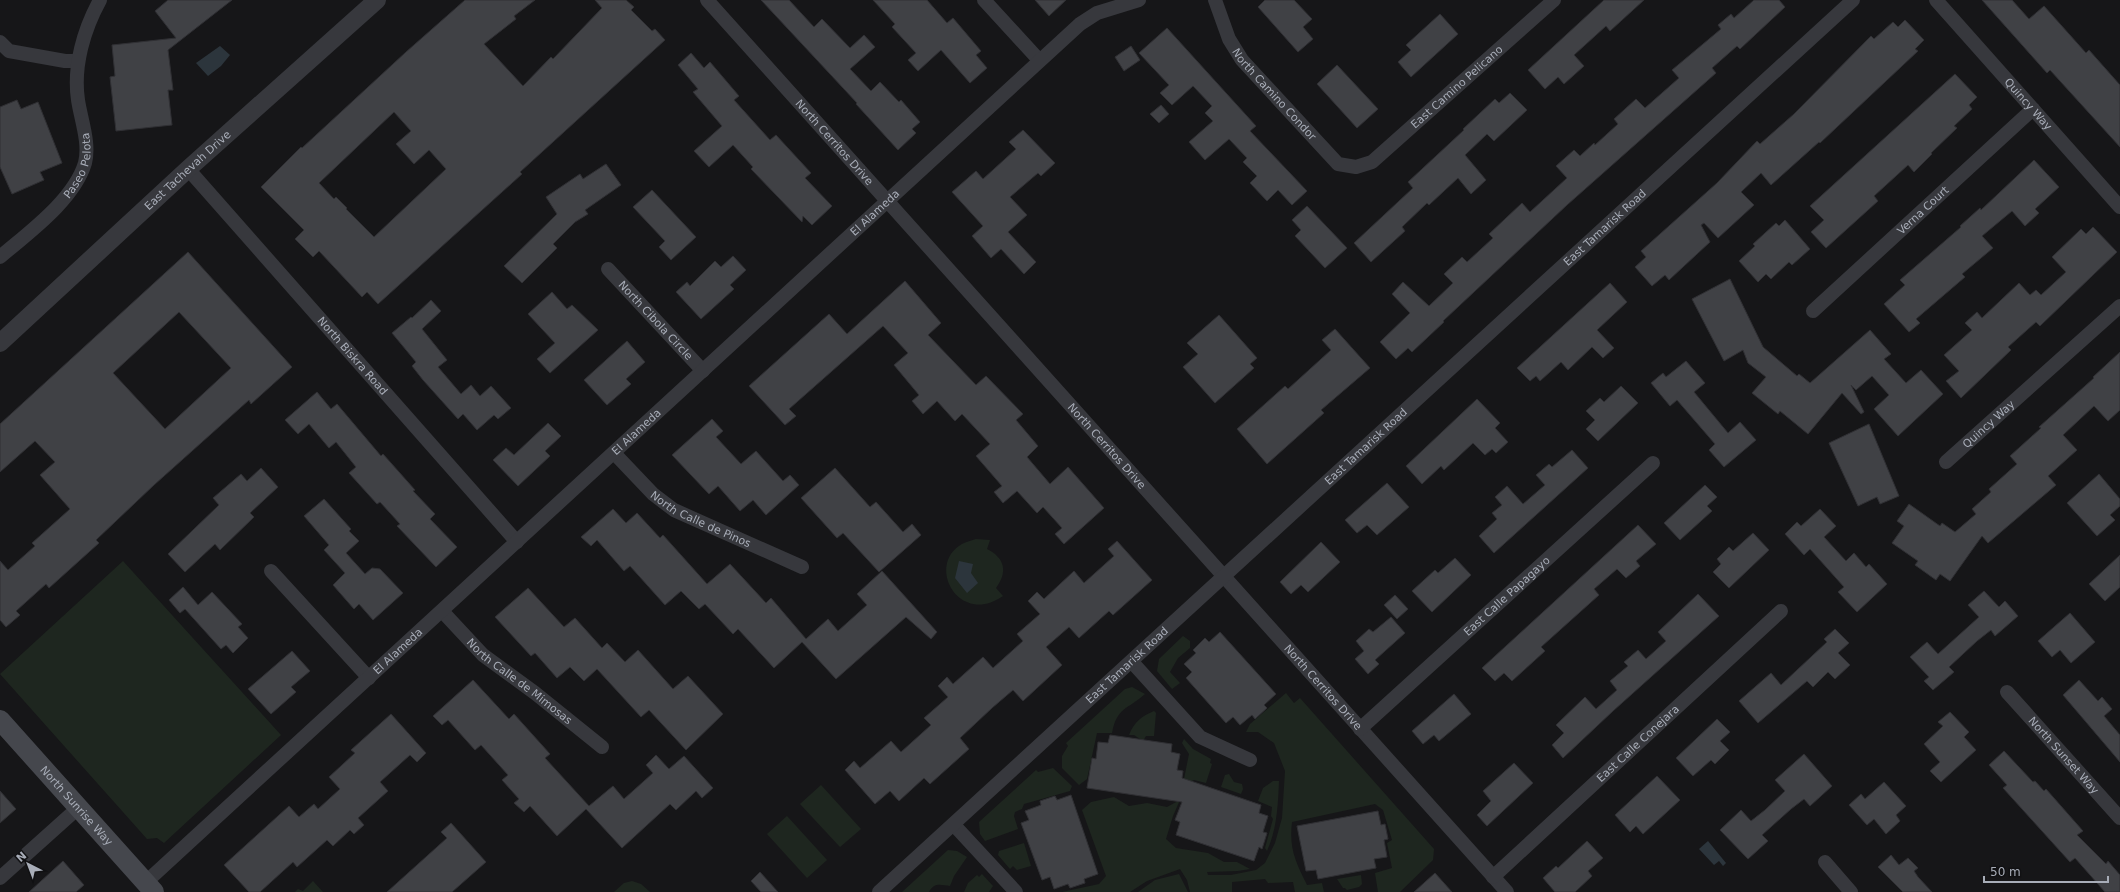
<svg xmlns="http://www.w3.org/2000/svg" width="2120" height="892" viewBox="0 0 2120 892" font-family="'DejaVu Sans',sans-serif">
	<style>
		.green { fill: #1e261f }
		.water { fill: #2c353c }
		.building { fill: #404145; stroke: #303034; fill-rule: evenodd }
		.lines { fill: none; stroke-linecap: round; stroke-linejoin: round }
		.minor { stroke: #37383d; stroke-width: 14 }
		.tertiary { stroke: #37383d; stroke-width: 18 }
		.secondary { stroke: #45474d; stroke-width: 20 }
		.labels { text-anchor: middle; stroke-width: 3; stroke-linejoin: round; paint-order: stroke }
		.street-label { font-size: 11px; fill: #a8adb8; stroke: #111113 }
	</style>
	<rect width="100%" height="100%" fill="#161618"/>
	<!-- green -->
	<g class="green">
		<path d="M976,539L990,540L987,549C1005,558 1008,572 996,588L1003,596C959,627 925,565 962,544C966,542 972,540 976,539Z"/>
		<path d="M123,561L281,735L164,843L157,838L147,839L0,674Z"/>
		<path d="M1183,636L1190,641V648L1178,658L1170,672L1180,683L1172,689L1157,671L1159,659Z"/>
		<path d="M1132,687L1145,694C1127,710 1117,707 1112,733H1097L1087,779L1079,785L1062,768V756L1068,746L1066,743L1125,689Z"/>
		<path d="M1286,693L1294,703L1300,698L1434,849L1433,860L1400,892H1378L1375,873L1392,868L1387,843L1392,840L1383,810L1375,804L1292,822C1289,848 1295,861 1307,885L1322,883L1324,892H1295L1293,882L1268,883L1265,879L1232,882V892H1190L1187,880L1180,869L1147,881L1130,892H1062L1099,884L1106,876L1082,810L1091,802L1114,797L1129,806L1147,803L1167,807L1180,800L1173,816L1166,839L1176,848L1208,853L1224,862H1237L1250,869L1238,871L1207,872L1208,875H1231L1256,870L1265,863L1275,843L1282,818L1285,771L1274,743L1258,732H1246L1250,724Z"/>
		<path d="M1154,711L1156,713L1154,736H1146L1143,741L1134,735H1129C1134,722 1142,716 1154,711Z"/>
		<path d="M1184,739L1193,749L1211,759L1210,763L1212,764L1206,783L1194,780L1190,782L1184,779L1189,754L1182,743Z"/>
		<path d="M1053,768L1072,786L1070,791L1024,804L1022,809L1015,812L1014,816L1018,829L985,841L980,834L979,822L1036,770L1038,772Z"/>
		<path d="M1229,774L1234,782L1242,784L1243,789L1241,794L1221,787L1225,775Z"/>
		<path d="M1273,781H1279C1278,805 1277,829 1267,851L1265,848L1273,819L1271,816L1272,807L1258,801L1263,788Z"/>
		<path d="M821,785L861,829L840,847L800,804Z"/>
		<path d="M787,816L827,860L807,878L767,834Z"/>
		<path d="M1024,843L1031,866L1017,870L1013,866L1010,869L998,855L999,851Z"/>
		<path d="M948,850L957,851L967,857L954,876L950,886C941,885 934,882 929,892H902Z"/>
		<path d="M982,874L993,886L989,892H964L968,883L977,875L979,877Z"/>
		<path d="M1179,874L1188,892H1138L1155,880Z"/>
		<path d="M1361,875L1362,884L1359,887L1347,890L1345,888H1343L1337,879Z"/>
		<path d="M313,881L323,892H295L298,889L303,891Z"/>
		<path d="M632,881L641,884L650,892H614L624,883Z"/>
	</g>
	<!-- water -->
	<g class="water">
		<path d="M220,46L230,55L221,66L208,76L196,63Z"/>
		<path d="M959,561L973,564L971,573L978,583L967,593L955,578Z"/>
		<path d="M1708,841L1726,863L1723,866L1719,861L1714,865L1699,849Z"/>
	</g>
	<!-- building -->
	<g class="building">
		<path d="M168,0H232L168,50L173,90H168L172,125L116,131L110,77L115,76L112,45L176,38L155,11Z"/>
		<path d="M465,0H535L514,16L516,19L484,44L523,86L551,57L553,59L602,8L595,0H626L634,7L631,10L652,31L655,29L665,40L520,172L522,174L378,304L367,292L362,297L319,251L313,257L295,239L304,230L261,187L301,147L302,148L406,52ZM394,112L411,131L396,144L414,164L429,150L446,169L374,237L346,209L347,208L336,197L334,199L319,183Z"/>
		<path d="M761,0H789L814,27L822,19L850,48L864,35L875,47L850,69L871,91L880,82L899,102L901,100L920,122L912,129L916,133L898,150L856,104L857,103Z"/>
		<path d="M873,0H927L947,23L953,18L981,51L976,55L987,68L970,83L941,50L918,71L908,60L916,53L892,27L895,24Z"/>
		<path d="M1035,0H1066L1049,16Z"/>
		<path d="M1265,0H1294L1312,19L1303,27L1313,39L1298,52L1258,7Z"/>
		<path d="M1604,0H1644L1610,31L1606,26L1574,55L1584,66L1564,84L1558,77L1545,89L1528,70Z"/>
		<path d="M1754,0H1779L1785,7L1740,49L1737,46L1712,68L1716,73L1567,205L1443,321L1444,322L1412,352L1408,348L1396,359L1380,342L1410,313L1392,294L1403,282L1429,306L1453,283L1444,274L1462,257L1467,262L1493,238L1489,234L1522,203L1530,212L1567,178L1556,166L1574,150L1580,156L1594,143L1595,145L1618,124L1614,119L1636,99L1645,108L1679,78L1672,70L1721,29L1718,25L1731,14L1734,18Z"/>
		<path d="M1982,0H2012L2029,19L2044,6L2086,53L2089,50L2120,85V147L2050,70L2047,73Z"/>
		<path d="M1440,14L1458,34L1411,77L1398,62L1411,50L1406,45Z"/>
		<path d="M1905,20L1924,40L1915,49L1918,51L1820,143L1819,142L1771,185L1761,173L1741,192L1754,205L1718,238L1704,223L1701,225L1710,242L1669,280L1665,275L1652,286L1635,267L1646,257L1641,251L1717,183L1757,141L1760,144L1794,114L1871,36L1874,39L1893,22L1898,27Z"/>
		<path d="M1167,28L1256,126L1250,131L1307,191L1292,205L1278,190L1267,201L1250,183L1257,176L1243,162L1247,158L1229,139L1205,160L1189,142L1213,121L1205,113L1212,106L1193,86L1172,105L1160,93L1169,85L1139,53Z"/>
		<path d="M1131,46L1140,60L1124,71L1115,57Z"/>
		<path d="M691,53L704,68L710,62L739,96L734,100L770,140L776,135L811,173L805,178L832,206L812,225L803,216L802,222L751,169L753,167L733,145L709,167L694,151L722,126L693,92L698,89L678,65Z"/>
		<path d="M1337,65L1378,109L1357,128L1317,84Z"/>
		<path d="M1955,74L1977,97L1969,105L1972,109L1954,126L1957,128L1931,153L1932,154L1914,172L1908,165L1874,196L1878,201L1826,248L1811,232L1824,220L1810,206Z"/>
		<path d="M1510,93L1527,110L1494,141L1487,134L1465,155L1486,180L1471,194L1458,178L1429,205L1427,203L1402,227L1405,231L1371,262L1354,243L1413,188L1408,182L1464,130L1463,129L1495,99L1499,103Z"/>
		<path d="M17,100L21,109L38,102L62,163L40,172L44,180L12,194L0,167V107Z"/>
		<path d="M1161,105L1169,114L1159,123L1150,114Z"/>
		<path d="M1023,130L1055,163L1041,176L1038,173L1010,197L1027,215L1008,232L1036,262L1024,274L1001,249L991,258L972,236L983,226L952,192L976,171L983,179L1016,149L1009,142Z"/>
		<path d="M2034,160L2059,187L2035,209L2039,213L2025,226L2012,211L1982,236L1993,248L1962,274L1965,277L1916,319L1920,323L1909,332L1884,304L1905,285L1900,280L1961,227L1960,226L1980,208L1981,210Z"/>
		<path d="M606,164L621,185L585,210L588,214L575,222L553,244L557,248L522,283L504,266L557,214L546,197L580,174L583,179Z"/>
		<path d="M652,190L696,237L671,260L659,247L665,241L633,207Z"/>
		<path d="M1307,206L1347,248L1325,268L1295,236L1301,230L1292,220Z"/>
		<path d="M1785,220L1810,249L1792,265L1789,262L1771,279L1766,274L1758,282L1739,261L1755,246L1753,244L1776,223L1779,226Z"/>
		<path d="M2093,227L2117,252L2040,326L2036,322L2008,347L2011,350L1961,398L1946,381L1959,371L1944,355L1972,330L1965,323L1977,312L1982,318L2019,283L2030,295L2036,290L2041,295L2066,272L2052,257L2081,229L2086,234Z"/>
		<path d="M188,252L292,367L251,404L249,400L154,485L96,540L99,543L49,588L46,584L16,611L20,615L6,627L0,620V561L8,570L35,546L32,543L70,509L40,475L55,462L35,441L0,472V424ZM179,312L231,368L165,429L113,373Z"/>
		<path d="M733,256L746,270L730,285L734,289L701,319L676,292L687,282L690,286L715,261L721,267Z"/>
		<path d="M1730,279L1763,347L1797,376L1799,374L1810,383L1870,330L1891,354L1884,359L1906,383L1921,370L1943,394L1898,436L1874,409L1889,395L1872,376L1856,390L1851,385L1864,412L1861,414L1842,393L1808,434L1780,411L1778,414L1752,393L1766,377L1748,363L1743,350L1724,361L1692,299Z"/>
		<path d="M905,281L941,323L928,335L976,385L986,376L1023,414L1016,420L1038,446L1027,457L1050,484L1068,467L1104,508L1064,544L1055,534L1062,528L1043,507L1037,513L1017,491L1003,503L994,492L1002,486L976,456L990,444L962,414L955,421L937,401L923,414L912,401L919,395L894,365L908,353L883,326L789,409L796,416L785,425L749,386L829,314L847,334Z"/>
		<path d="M1610,283L1627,302L1597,330L1614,348L1603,358L1592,347L1568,370L1561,362L1540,381L1536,376L1530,381L1517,368Z"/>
		<path d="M552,292L567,309L572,305L598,330L550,373L537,359L555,343L528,314Z"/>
		<path d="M431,300L441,311L422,329L447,360L438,367L461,394L471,385L480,396L491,386L511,408L498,419L494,415L477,430L463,414L458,419L423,380L412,366L416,362L392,333L411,317L412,318Z"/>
		<path d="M1219,315L1257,358L1250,364L1254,368L1215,403L1183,367L1198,354L1187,343Z"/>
		<path d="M1335,329L1370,368L1321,410L1324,413L1267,464L1237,429L1285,386L1288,389L1331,350L1322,340Z"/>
		<path d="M627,341L645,362L626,379L631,384L607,405L584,380Z"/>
		<path d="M2120,352V410L2108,421L2094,406L2063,435L2077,450L2048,476L2056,485L1988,543L1982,536L1950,581L1940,574L1936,580L1915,565L1918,561L1892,543L1904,526L1897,521L1909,504L1940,526L1942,523L1955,532L1976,514L1972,509L1991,492L1989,489L2017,464L2010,456L2041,428L2039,427L2094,378L2093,377Z"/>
		<path d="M1686,361L1705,383L1694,392L1728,433L1740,422L1756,440L1724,467L1709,450L1715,444L1677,400L1670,406L1651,383L1663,373L1666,377Z"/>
		<path d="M1621,386L1638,403L1598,441L1586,429L1595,420L1586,411L1600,398L1604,402Z"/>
		<path d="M317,392L331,409L337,404L381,456L383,454L415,490L413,491L435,514L430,519L457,547L436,567L397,526L400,524L380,502L377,504L349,473L356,467L336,442L329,448L309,424L298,434L285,420Z"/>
		<path d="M1477,399L1500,423L1495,428L1508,442L1496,453L1492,449L1485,455L1473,443L1444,470L1441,466L1422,484L1406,466Z"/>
		<path d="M712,419L723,431L716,437L741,464L756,451L783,481L790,475L799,485L766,515L753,500L740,511L718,486L709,494L672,455Z"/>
		<path d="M548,423L561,436L545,451L550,456L518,486L493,460L506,448L514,455Z"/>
		<path d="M1869,424L1899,496L1880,504L1877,497L1858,506L1829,443Z"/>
		<path d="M1572,450L1588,468L1494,553L1479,536L1497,519L1492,513L1502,505L1495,497L1507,486L1523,504L1545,485L1536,475L1549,464L1552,467Z"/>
		<path d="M261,468L278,487L250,513L254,517L220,550L215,544L185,572L168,554L219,505L213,498L241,474L247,481Z"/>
		<path d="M835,468L870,507L876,502L903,532L912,524L921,535L879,572L843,533L837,538L801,498Z"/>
		<path d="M2099,474L2120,499V506L2110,515L2115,520L2097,536L2067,503Z"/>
		<path d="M1387,483L1409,507L1377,535L1367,525L1357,533L1345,520Z"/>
		<path d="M1705,485L1717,497L1707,506L1712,511L1680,540L1664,523Z"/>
		<path d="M324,499L351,529L349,531L359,541L346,553L365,574L372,568L380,569L403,593L373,620L359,604L354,609L333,585L345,573L324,550L329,545L304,516Z"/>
		<path d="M613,509L626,523L637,513L660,538L663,535L707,584L730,564L766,603L771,598L806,639L828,619L838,631L867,605L857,594L882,571L937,632L931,639L906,617L836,679L802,642L774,668L738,629L733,634L705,604L699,609L681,591L665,605L630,566L624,571L597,540L591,546L581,537Z"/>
		<path d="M1820,509L1836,526L1824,537L1846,561L1854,553L1866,567L1869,564L1887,584L1857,612L1838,592L1844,587L1810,549L1804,555L1785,534L1797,522L1801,526Z"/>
		<path d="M1638,525L1656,544L1636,561L1640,566L1626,578L1617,569L1594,589L1599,595L1541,647L1545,651L1512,681L1504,673L1495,681L1482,668Z"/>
		<path d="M1753,533L1769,550L1729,588L1713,572L1721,564L1717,559L1729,547L1733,551Z"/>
		<path d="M1117,541L1152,580L1113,615L1109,611L1079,638L1069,627L1046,647L1062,665L1023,701L1013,690L992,708L960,738L969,749L930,784L924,778L899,801L890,791L875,804L845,770L854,761L860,768L891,741L901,752L931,725L924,718L948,697L938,686L947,677L953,684L983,657L993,668L1023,641L1017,634L1040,614L1028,601L1037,592L1044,599L1074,571L1084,583L1114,556L1108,549Z"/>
		<path d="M1321,542L1340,562L1308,592L1301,585L1291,594L1280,582Z"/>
		<path d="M2120,555V587L2105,601L2089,584Z"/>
		<path d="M1455,558L1471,575L1432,612L1412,591L1435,570L1438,573Z"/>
		<path d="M183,587L198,605L212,592L242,624L238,627L248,638L233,653L226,645L221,649L185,609L180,613L169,600Z"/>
		<path d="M528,588L564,627L575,618L602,648L607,643L625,662L638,650L673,689L688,676L723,714L686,750L649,710L641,717L597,669L584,681L570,667L557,678L535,653L531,656L495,617Z"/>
		<path d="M1984,591L1999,607L2005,601L2018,616L1995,636L1991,630L1977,641L1949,667L1954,672L1933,690L1924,681L1929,677L1910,657L1927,642L1938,654L1979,617L1968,605Z"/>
		<path d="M1698,594L1719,616L1613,711L1563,758L1552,745L1564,733L1556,725L1585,697L1596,709L1617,690L1610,681L1628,666L1624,662L1638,650L1646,659L1666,641L1658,632Z"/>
		<path d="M1395,595L1408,609L1397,619L1384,605Z"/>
		<path d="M2070,613L2095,642L2071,663L2060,650L2052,657L2038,641Z"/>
		<path d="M1391,617L1405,633L1375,660L1379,664L1368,674L1355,659L1364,651L1356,641L1369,629L1373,632Z"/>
		<path d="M1835,629L1849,643L1838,653L1850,665L1835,679L1828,672L1813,687L1807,681L1758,723L1739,701L1771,673L1781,685L1827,642L1824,639Z"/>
		<path d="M1220,632L1276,694L1264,705L1267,708L1255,719L1252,715L1240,725L1233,717L1226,723L1186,678L1192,672L1184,664L1196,653L1193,650L1205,638L1209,642Z"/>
		<path d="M292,651L310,671L291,687L296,692L271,714L248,689Z"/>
		<path d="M473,680L509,719L514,714L550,754L545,758L589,806L613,786L624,799L653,773L646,765L656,755L669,769L684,756L713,788L702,798L696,791L676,810L670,804L622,848L586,809L557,836L530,806L524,812L514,803L519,799L502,780L508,775L481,745L475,750L448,720L442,725L433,716Z"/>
		<path d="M2079,680L2098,701L2102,697L2112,709L2104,716L2120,735V762L2063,695Z"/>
		<path d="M1454,694L1471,714L1439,741L1434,735L1423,744L1412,731Z"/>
		<path d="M1950,712L1969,732L1964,737L1976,750L1941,782L1930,771L1940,762L1924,744L1943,726L1938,722Z"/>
		<path d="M391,714L426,753L417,762L410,755L380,782L388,791L358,818L364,825L354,834L350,830L333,846L327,840L297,867L293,862L260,892H249L224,865L289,806L299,817L314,804L318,809L340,789L329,777L355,753L351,750Z"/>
		<path d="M1717,719L1730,732L1720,741L1729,750L1715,764L1711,760L1693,776L1676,758Z"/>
		<path d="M1110,735L1172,744L1171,752L1180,754L1177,770L1183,771L1182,778L1261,805L1259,813L1268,816L1263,832L1267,833L1262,849L1259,847L1254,861L1176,835L1180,822L1175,820L1182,802L1087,788L1092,758L1096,759L1098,742L1108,743Z"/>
		<path d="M2004,751L2033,782L2035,781L2044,791L2046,789L2083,831L2077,835L2106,864L2108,861L2120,875V892H2105L2075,858L2070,862L2003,788L2007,785L1989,765Z"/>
		<path d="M1804,754L1832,786L1810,806L1804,799L1791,809L1762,835L1768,841L1748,859L1720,830L1741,810L1751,821L1765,810L1785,791L1775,780Z"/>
		<path d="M1514,763L1533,783L1487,826L1477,815L1491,801L1483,791Z"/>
		<path d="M1657,776L1680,800L1643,834L1636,826L1630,832L1615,815Z"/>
		<path d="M1884,782L1906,806L1896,815L1900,821L1886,834L1874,819L1867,825L1849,805L1861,794L1865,799Z"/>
		<path d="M0,791L16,809L0,823Z"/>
		<path d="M1071,795L1098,874L1084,879L1085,883L1070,888L1068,884L1054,889L1050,877L1042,880L1021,823L1029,820L1025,811L1041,805L1040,801L1055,796L1057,800Z"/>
		<path d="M1378,811L1381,825L1385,824L1388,839L1384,840L1387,857L1374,859L1376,868L1318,879L1316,870L1306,871L1297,826Z"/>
		<path d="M451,823L486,862L452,892H387L447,838L441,832Z"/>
		<path d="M1587,841L1603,858L1588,871L1592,876L1575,892H1555L1543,878L1556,866L1558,868Z"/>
		<path d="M1891,855L1899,865L1908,858L1918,868L1914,871L1918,877L1932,892H1903L1878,867Z"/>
		<path d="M63,861L84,885L76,892H29Z"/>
		<path d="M760,872L778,892H761L751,881Z"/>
		<path d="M1435,873L1452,892H1414Z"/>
	</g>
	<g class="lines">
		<!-- minor -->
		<g class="minor">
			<path id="s1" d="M707,0L1507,892"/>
			<path d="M984,0L1039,60"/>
			<path id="s2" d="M1215,0L1229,39L1242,60L1338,164L1356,167L1372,162L1554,0"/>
			<path id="s3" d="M1936,0L2120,207"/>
			<path d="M0,42L9,51L65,61H78"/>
			<path id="s4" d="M188,169L517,542"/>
			<path id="s5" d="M0,257C28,233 74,200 85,163C90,143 81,120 78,100C73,66 84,29 100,0"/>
			<path id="s6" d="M608,269L703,371"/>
			<path id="s7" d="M1813,311L2033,109"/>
			<path id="s8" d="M614,453L653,494L674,510L802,567"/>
			<path id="s9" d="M1946,462L2120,306"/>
			<path d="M271,571L369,678"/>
			<path id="s10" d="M442,611L483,655L535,693L602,747"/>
			<path d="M1132,662L1200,737L1250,760"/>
			<path id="s11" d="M2007,692L2120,818"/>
			<path id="s12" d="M1360,729L1653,463"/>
			<path d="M954,825L1016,892"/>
			<path d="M1825,862L1851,892"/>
			<path id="s13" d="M1493,877L1781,611"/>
			<path d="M0,878L78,808"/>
			<path id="s14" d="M145,883L1080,24L1097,13L1139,0"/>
			<path id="s15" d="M879,892L1853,0"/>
		</g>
		<!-- tertiary -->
		<path class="tertiary" id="s16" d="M0,343L188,169L377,0"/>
		<!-- secondary -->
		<path class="secondary" id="s17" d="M0,720L154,892"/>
	</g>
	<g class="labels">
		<!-- street labels -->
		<g class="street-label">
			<text dy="4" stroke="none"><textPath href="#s2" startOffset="356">East Camino Pelicano</textPath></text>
			<text dy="4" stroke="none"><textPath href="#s2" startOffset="113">North Camino Condor</textPath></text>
			<text dy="4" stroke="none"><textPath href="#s3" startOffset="139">Quincy Way</textPath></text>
			<text dy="4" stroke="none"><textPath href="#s1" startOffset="191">North Cerritos Drive</textPath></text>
			<text dy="4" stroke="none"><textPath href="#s5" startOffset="124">Paseo Pelota</textPath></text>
			<text dy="4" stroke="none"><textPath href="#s16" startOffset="255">East Tachevah Drive</textPath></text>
			<text dy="4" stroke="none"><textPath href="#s7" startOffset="149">Verna Court</textPath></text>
			<text dy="4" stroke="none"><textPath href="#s14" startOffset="991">El Alameda</textPath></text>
			<text dy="4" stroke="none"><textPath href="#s15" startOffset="984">East Tamarisk Road</textPath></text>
			<text dy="4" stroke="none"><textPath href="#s6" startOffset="70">North Cibola Circle</textPath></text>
			<text dy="4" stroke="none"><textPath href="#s4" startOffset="249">North Biskra Road</textPath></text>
			<text dy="4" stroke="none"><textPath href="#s9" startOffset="57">Quincy Way</textPath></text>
			<text dy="4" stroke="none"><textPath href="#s14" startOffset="667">El Alameda</textPath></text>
			<text dy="4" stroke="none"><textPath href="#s1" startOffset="599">North Cerritos Drive</textPath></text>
			<text dy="4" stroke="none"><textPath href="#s15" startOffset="660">East Tamarisk Road</textPath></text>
			<text dy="4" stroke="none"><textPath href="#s8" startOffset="111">North Calle de Pinos</textPath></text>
			<text dy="4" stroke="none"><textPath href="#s12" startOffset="198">East Calle Papagayo</textPath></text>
			<text dy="4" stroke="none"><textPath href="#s14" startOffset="343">El Alameda</textPath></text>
			<text dy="4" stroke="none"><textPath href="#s15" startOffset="336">East Tamarisk Road</textPath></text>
			<text dy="4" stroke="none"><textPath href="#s10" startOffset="105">North Calle de Mimosas</textPath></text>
			<text dy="4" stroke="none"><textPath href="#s1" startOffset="923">North Cerritos Drive</textPath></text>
			<text dy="4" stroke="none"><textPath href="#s13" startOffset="197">East Calle Conejara</textPath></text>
			<text dy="4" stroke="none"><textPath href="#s11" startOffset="85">North Sunset Way</textPath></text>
			<text dy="4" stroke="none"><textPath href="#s17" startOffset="115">North Sunrise Way</textPath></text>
		</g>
	</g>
	<!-- north arrow -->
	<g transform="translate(28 864) rotate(318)" stroke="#111113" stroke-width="3" paint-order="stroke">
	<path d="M0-3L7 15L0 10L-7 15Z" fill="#a8adb8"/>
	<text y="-6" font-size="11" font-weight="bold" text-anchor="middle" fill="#a8adb8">N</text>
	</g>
	<!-- scale -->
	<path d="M1984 876v6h124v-6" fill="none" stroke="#a8adb8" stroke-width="2"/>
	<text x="1990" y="876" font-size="12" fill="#a8adb8" stroke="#111113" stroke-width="3" paint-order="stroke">50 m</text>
</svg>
